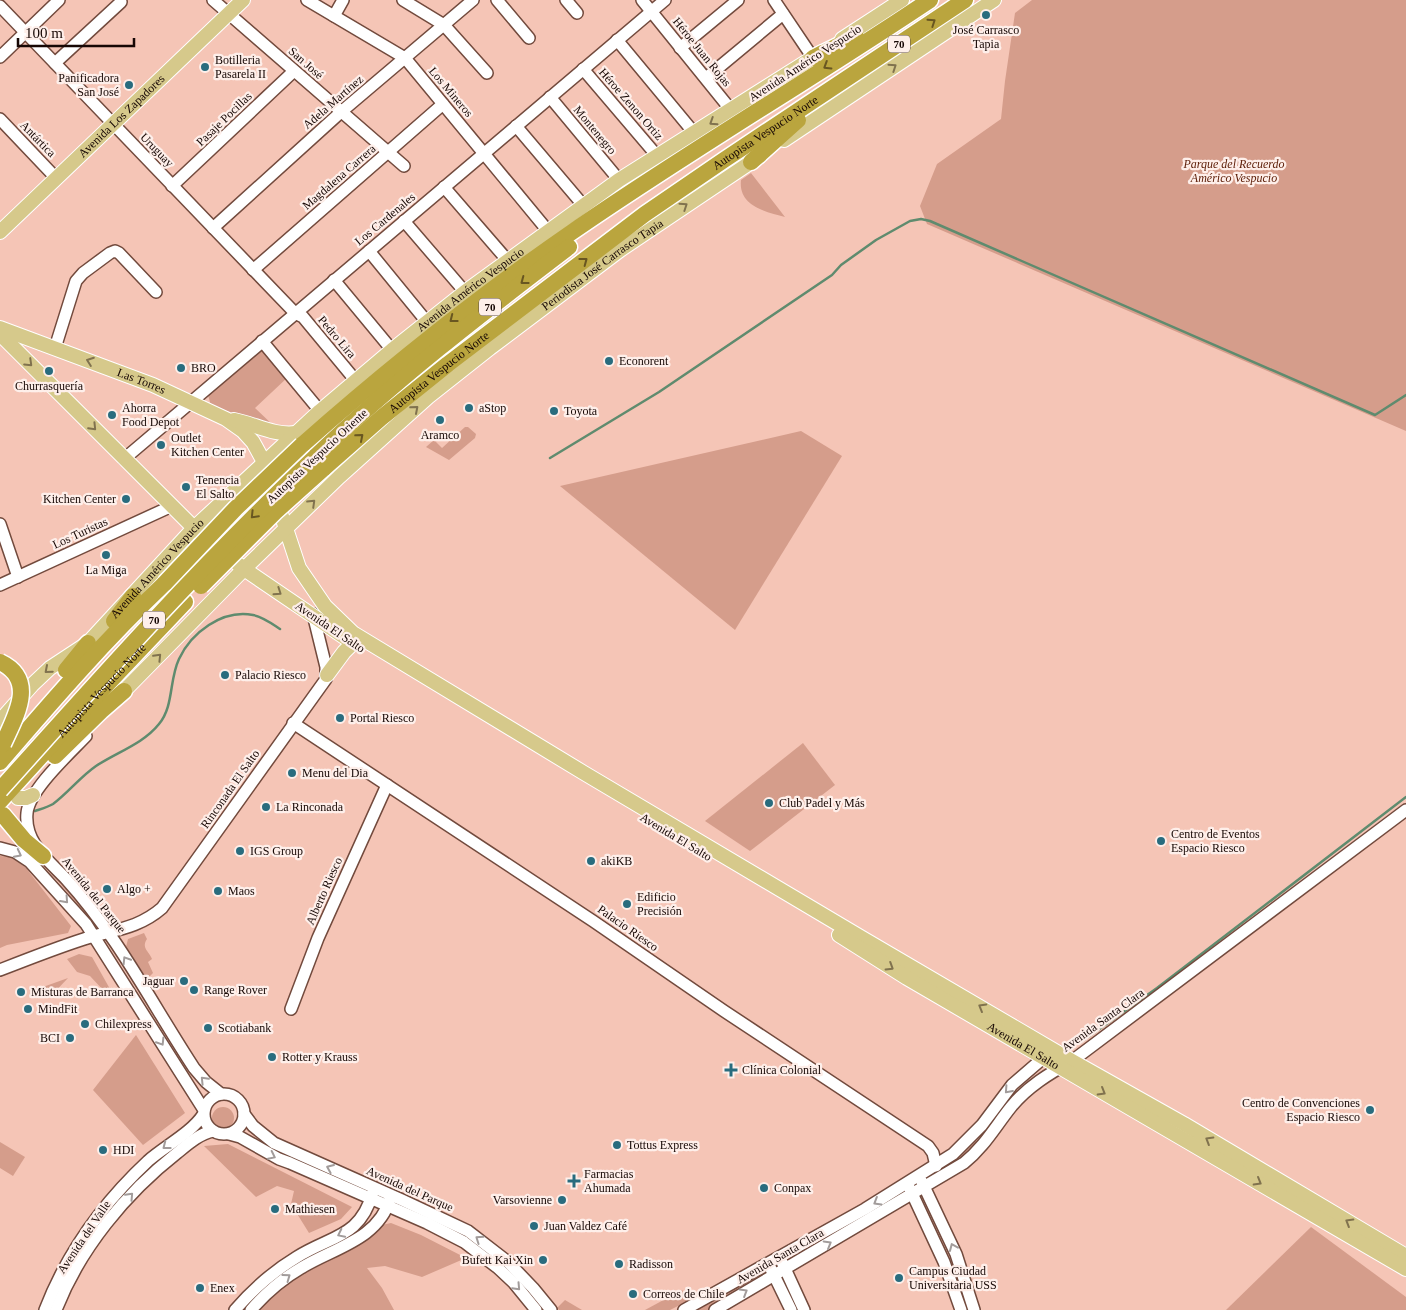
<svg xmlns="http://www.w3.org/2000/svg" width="1406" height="1310" viewBox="0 0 1406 1310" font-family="'Times New Roman',serif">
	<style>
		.green { fill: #d59d8b }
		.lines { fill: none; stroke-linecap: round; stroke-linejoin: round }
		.stream { stroke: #5f8b6e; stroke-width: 2.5 }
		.minor-casing { stroke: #724a3d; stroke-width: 14 }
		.major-casing { stroke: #fff; stroke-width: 16 }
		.highway-casing { stroke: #fff; stroke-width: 19 }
		.minor { stroke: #fff; stroke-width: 11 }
		.major { stroke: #d6c98b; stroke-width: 14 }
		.highway { stroke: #baa53e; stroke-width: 16 }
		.highway-bridge-casing { stroke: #fff; stroke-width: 19; stroke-linecap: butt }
		.highway-bridge { stroke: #baa53e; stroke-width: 16 }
		.oneway { stroke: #685621 }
		.oneway2 { stroke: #80724e }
		.oneway3 { stroke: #a29c9b }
		.poi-dot { fill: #296c7e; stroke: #feefea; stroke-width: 2 }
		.labels { text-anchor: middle; stroke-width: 4.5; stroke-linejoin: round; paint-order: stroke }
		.shield { fill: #feefea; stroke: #5c4d49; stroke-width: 1 }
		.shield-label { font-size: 11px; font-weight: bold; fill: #160704 }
		.poi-label { font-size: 12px; fill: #160704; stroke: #feefea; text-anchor: start }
		.street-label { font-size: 12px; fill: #160704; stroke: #feefea }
		.park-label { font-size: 12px; font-style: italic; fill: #5f200a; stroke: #feefea }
	</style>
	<rect width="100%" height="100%" fill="#f5c5b6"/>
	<!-- green -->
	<g class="green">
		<path d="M1032,0H1406V431L927,224L920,206L937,164L1001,119L1005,81L1015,13Z"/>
		<path d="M751,173L785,217C766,212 738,206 741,180Z"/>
		<path d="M263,347L288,377L255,408L275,427L211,406L208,395Z"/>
		<path d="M465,427H468L476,434L475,438L449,460L426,447L434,440L442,448Z"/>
		<path d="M801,431L842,456L735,630L560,486Z"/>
		<path d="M803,743L835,785L750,851L705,821Z"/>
		<path d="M0,856L12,857L26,868L71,926L68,933L7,945L0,948Z"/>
		<path d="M38,857L56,874L96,923L94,924Z"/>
		<path d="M144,933L147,939C141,948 149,951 152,959L148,962L153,973L147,979L126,947L128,939Z"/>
		<path d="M79,954L92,957L110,989L104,991L90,976L77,972L67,959Z"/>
		<path d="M68,978L51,996L43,987Z"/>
		<path d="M136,1035L185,1113L143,1145L93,1090Z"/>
		<circle cx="223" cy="1118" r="11"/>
		<path d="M975,1140L978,1145L967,1156L708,1310H692L958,1158Z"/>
		<path d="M0,1142L25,1157L13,1176L0,1168Z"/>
		<path d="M228,1144L352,1207L341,1219L309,1233L291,1204L294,1191L277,1186L256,1197L204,1146Z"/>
		<path d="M391,1223L421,1235L466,1258L422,1277L385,1266L367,1268L382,1288L394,1310H254L274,1290L377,1226Z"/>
		<path d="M1311,1227L1406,1297V1310H1226Z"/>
		<path d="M682,1290L690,1300L670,1310H645Z"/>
		<path d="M565,1300L582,1310H559L557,1308Z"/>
	</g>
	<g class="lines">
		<!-- stream -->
		<g class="stream">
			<path d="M550,458L659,392L832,275L841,265L876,240L910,221L921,219L930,221L1375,415L1406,395"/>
			<path d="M35,811C41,809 48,807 53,804C68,793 80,777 96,766C117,752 143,744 159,724C174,706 169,680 179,659C191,633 222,609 253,615C263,617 271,623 280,629"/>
			<path d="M1081,1042L1157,988L1406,797"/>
		</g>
		<defs>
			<g id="minor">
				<path d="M213,0L404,166"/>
				<path d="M307,0L405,58L548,231"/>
				<path d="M403,0L444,25L487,73"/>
				<path d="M497,0L529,38"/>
				<path d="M566,0L577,13"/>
				<path d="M642,0L731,110"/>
				<path d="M774,0L813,58"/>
				<path d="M0,6L295,313L303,317L356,381"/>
				<path d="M334,16L343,0"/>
				<path d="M617,40L695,134"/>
				<path d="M680,48L738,0"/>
				<path d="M0,57L59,0"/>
				<path d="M55,63L121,2"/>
				<path d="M583,69L658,157"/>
				<path d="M706,78L783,14"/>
				<path d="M550,97L619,180"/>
				<path d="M0,119L56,178"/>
				<path d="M516,126L583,205"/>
				<path d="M172,186L294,71"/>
				<path d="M444,187L508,261"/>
				<path d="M404,221L465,292"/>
				<path d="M213,228L341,112L473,0"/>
				<path d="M369,251L427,322"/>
				<path d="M253,270L443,104"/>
				<path d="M334,280L392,350"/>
				<path d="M262,341L320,411"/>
				<path d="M55,348L76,281L83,273L110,253L115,251L119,253L156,292"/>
				<path d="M124,459L665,0"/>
				<path d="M0,524L18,577"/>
				<path d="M0,585L172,506"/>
				<path d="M293,723L593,921L724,1011L928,1146L933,1153L936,1166"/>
				<path d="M86,736C70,753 29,790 27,813C24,842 48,860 66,879C118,936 152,1004 194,1068L206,1082L221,1094"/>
				<path d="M0,848L15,852L30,862L86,924L204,1110"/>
				<path d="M0,970C28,959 56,948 84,939C112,930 138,929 162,908L326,679V667L313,614"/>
				<path d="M291,1009L318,938L387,785"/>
				<circle cx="224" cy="1114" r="20"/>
				<path d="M244,1114L253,1126L274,1143L402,1200L468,1231L508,1262L533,1288L551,1310"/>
				<path d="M229,1134L240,1137L279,1159L290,1163L427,1223L464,1242L498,1268L514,1283L536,1310"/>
				<path d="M922,1182L956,1254L974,1310"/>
				<path d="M910,1189L944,1262L961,1310"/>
				<path d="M782,1262L804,1310"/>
				<path d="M771,1269L791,1310"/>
				<path d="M45,1310C67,1253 103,1203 148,1161C165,1146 191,1133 203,1115"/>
				<path d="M56,1310C80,1248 126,1193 177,1153C188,1144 199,1134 213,1131"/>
				<path d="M235,1310C253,1289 274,1271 297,1257C332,1235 360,1238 373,1192"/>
				<path d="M251,1310C265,1294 282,1279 301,1268C333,1248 378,1240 390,1199"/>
				<path d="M684,1310L865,1209L953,1154L982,1125L1012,1085L1049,1053"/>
				<path d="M715,1310L964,1163C984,1147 995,1127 1011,1107C1027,1087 1050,1073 1072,1061L1406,810"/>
			</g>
			<g id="major">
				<path d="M842,39L902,0"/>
				<path d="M784,140L994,0"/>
				<path id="s1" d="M0,232L243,0"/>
				<path id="s2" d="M0,328L153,385L226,419L243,431L253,442L264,462L299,568L325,606L353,633L584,773L862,938L1072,1061L1184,1124L1406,1256"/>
				<path d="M0,334L194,528L244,569L350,641"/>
				<path d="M234,420C255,424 274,436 296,433"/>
				<path d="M327,675L344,652L353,643"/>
				<path id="s3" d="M124,691L244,569L339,477L428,397L490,348L620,250L760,156"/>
				<path id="s4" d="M0,721L32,685L50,668L88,643L194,528L320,411L392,350L465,292L619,180L822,52"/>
				<path d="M18,798H26L33,795"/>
				<path id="s5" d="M839,935L907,978L1406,1269"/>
			</g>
			<g id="highway">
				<path d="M813,58L856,37"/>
				<path d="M751,162L798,120"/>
				<path d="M302,445C388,369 478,297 572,232C689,151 812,79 930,0"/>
				<path d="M315,457C394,381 481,314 569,247"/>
				<path id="s6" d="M323,469L381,418L448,364L645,214L724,160L965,0"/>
				<path d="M114,621L133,596"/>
				<path d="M66,670L88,643"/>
				<path d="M55,756L101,711L124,691"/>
				<path d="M0,762C53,700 106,639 165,583"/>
				<path id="s7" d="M0,801L92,700L185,602"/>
				<path d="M3,815L24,840L43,856"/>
			</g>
		</defs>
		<!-- minor casing -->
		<use href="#minor" class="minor-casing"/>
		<!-- major casing -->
		<use href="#major" class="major-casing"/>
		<!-- highway casing -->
		<use href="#highway" class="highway-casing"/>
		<!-- minor -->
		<use href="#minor" class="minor"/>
		<!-- major -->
		<use href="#major" class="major"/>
		<!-- highway -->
		<use href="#highway" class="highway"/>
		<defs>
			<g id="highway-bridge">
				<path d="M165,583L236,508L302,445"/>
				<path d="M201,586L275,512L323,469"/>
				<path d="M0,662C38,680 15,717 3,744"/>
				<path d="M0,790C102,676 204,562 315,457"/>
			</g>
		</defs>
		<!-- highway-bridge casing -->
		<use href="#highway-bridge" class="highway-bridge-casing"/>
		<!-- highway-bridge -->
		<use href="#highway-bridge" class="highway-bridge"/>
	</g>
	<!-- one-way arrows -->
	<defs><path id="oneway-chevron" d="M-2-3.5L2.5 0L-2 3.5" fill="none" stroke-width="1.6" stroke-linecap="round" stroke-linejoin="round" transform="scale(1.25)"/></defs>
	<g class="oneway">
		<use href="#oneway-chevron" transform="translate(932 22) rotate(-34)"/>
		<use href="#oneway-chevron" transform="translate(827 66) rotate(148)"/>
		<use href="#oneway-chevron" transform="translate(584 261) rotate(-37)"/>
		<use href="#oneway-chevron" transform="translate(524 281) rotate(143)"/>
		<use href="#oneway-chevron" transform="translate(453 319) rotate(142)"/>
		<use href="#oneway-chevron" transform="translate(360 437) rotate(-41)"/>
		<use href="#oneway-chevron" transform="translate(254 515) rotate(134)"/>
	</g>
	<g class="oneway2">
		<use href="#oneway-chevron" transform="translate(893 67) rotate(-34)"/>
		<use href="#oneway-chevron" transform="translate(713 122) rotate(147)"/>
		<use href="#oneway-chevron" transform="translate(684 206) rotate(-34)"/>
		<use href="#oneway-chevron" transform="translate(90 361) rotate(-160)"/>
		<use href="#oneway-chevron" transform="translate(29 363) rotate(44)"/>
		<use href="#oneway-chevron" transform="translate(415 409) rotate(-41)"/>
		<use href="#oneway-chevron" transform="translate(93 427) rotate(46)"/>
		<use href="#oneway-chevron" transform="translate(312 503) rotate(-44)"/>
		<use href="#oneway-chevron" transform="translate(278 592) rotate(34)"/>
		<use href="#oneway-chevron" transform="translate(158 657) rotate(-46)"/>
		<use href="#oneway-chevron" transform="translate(48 670) rotate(139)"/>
		<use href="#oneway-chevron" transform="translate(890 967) rotate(32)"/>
		<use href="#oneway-chevron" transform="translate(982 1007) rotate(-150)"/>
		<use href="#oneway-chevron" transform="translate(1102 1092) rotate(30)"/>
		<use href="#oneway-chevron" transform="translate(1209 1140) rotate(-149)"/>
		<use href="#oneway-chevron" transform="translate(1258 1182) rotate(30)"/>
		<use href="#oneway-chevron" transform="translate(1349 1222) rotate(-149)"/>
	</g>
	<g class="oneway3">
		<use href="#oneway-chevron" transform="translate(18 854) rotate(27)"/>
		<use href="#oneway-chevron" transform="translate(65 900) rotate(48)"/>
		<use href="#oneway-chevron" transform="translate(126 960) rotate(-122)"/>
		<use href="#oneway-chevron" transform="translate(161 1042) rotate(58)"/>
		<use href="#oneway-chevron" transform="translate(204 1080) rotate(-134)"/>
		<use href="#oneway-chevron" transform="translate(1008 1090) rotate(132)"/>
		<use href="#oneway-chevron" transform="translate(166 1146) rotate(142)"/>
		<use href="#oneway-chevron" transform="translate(272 1156) rotate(26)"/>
		<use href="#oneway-chevron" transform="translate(330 1168) rotate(-157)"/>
		<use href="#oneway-chevron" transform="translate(130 1196) rotate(-47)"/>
		<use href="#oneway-chevron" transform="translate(877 1202) rotate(149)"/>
		<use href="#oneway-chevron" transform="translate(341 1234) rotate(154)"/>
		<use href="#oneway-chevron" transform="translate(479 1239) rotate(-145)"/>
		<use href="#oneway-chevron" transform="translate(828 1244) rotate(-30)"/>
		<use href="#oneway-chevron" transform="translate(953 1247) rotate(-113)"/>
		<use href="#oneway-chevron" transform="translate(287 1277) rotate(-36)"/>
		<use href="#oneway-chevron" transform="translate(517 1287) rotate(47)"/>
		<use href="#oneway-chevron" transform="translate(744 1292) rotate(-31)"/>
	</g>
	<!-- markers -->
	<g class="poi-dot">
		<circle cx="986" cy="15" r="5"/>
		<circle cx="205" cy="67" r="5"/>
		<circle cx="129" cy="85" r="5"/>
		<circle cx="609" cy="361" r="5"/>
		<circle cx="181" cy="368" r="5"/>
		<circle cx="49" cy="371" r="5"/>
		<circle cx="469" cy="408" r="5"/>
		<circle cx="554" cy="411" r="5"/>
		<circle cx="112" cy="415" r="5"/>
		<circle cx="440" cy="420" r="5"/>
		<circle cx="161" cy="445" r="5"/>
		<circle cx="186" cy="487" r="5"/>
		<circle cx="126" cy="499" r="5"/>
		<circle cx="106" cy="555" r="5"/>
		<circle cx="225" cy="675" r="5"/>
		<circle cx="340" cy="718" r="5"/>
		<circle cx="292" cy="773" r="5"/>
		<circle cx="769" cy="803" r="5"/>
		<circle cx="266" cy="807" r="5"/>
		<circle cx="1161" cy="841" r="5"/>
		<circle cx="240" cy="851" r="5"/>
		<circle cx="591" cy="861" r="5"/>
		<circle cx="107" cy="889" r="5"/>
		<circle cx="218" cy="891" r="5"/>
		<circle cx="627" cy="904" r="5"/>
		<circle cx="184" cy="981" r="5"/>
		<circle cx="194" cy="990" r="5"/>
		<circle cx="21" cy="992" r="5"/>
		<circle cx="28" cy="1009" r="5"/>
		<circle cx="85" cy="1024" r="5"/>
		<circle cx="208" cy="1028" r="5"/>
		<circle cx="70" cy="1038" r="5"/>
		<circle cx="272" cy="1057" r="5"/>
		<path d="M728.5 1062.5h5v5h5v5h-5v5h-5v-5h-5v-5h5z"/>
		<circle cx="1370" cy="1110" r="5"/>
		<circle cx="617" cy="1145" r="5"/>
		<circle cx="103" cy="1150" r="5"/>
		<path d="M571.5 1173.5h5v5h5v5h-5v5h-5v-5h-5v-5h5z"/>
		<circle cx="764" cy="1188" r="5"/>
		<circle cx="562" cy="1200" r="5"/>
		<circle cx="275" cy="1209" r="5"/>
		<circle cx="534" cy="1226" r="5"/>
		<circle cx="543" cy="1260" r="5"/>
		<circle cx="619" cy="1264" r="5"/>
		<circle cx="899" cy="1278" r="5"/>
		<circle cx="200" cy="1288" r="5"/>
		<circle cx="633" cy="1294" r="5"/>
	</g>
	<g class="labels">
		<!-- shield labels -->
		<g class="shield">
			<rect x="888" y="35.5" width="22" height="17" rx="4"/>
			<rect x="479" y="298.5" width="22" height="17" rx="4"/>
			<rect x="143" y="611.5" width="22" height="17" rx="4"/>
		</g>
		<g class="shield-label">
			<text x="899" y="48">70</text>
			<text x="490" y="311">70</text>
			<text x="154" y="624">70</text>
		</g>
		<!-- poi labels -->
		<g class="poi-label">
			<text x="986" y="34" text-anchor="middle">José Carrasco<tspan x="986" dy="14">Tapia</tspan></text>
			<text x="215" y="64">Botilleria<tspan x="215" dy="14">Pasarela II</tspan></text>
			<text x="119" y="82" text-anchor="end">Panificadora<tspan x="119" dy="14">San José</tspan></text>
			<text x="619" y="365">Econorent</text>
			<text x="191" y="372">BRO</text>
			<text x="49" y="390" text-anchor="middle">Churrasquería</text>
			<text x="122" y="412">Ahorra<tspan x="122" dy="14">Food Depot</tspan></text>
			<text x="479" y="412">aStop</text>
			<text x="564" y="415">Toyota</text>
			<text x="440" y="439" text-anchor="middle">Aramco</text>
			<text x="171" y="442">Outlet<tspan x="171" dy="14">Kitchen Center</tspan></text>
			<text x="196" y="484">Tenencia<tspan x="196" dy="14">El Salto</tspan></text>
			<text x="116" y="503" text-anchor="end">Kitchen Center</text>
			<text x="106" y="574" text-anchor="middle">La Miga</text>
			<text x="235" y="679">Palacio Riesco</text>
			<text x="350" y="722">Portal Riesco</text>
			<text x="302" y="777">Menu del Dia</text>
			<text x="779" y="807">Club Padel y Más</text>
			<text x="276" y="811">La Rinconada</text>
			<text x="1171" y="838">Centro de Eventos<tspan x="1171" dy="14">Espacio Riesco</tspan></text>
			<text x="250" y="855">IGS Group</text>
			<text x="601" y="865">akiKB</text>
			<text x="117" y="893">Algo +</text>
			<text x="228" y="895">Maos</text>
			<text x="637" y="901">Edificio<tspan x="637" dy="14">Precisión</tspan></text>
			<text x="174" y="985" text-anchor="end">Jaguar</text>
			<text x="204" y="994">Range Rover</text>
			<text x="31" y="996">Misturas de Barranca</text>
			<text x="38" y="1013">MindFit</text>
			<text x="95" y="1028">Chilexpress</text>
			<text x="218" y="1032">Scotiabank</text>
			<text x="60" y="1042" text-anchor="end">BCI</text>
			<text x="282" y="1061">Rotter y Krauss</text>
			<text x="742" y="1074">Clínica Colonial</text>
			<text x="1360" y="1107" text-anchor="end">Centro de Convenciones<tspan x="1360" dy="14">Espacio Riesco</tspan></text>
			<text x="627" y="1149">Tottus Express</text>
			<text x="113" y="1154">HDI</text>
			<text x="584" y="1178">Farmacias<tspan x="584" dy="14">Ahumada</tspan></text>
			<text x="774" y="1192">Conpax</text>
			<text x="552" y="1204" text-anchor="end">Varsovienne</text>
			<text x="285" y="1213">Mathiesen</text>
			<text x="544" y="1230">Juan Valdez Café</text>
			<text x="533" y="1264" text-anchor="end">Bufett Kai Xin</text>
			<text x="629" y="1268">Radisson</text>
			<text x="909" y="1275">Campus Ciudad<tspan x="909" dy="14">Universitaria USS</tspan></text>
			<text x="210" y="1292">Enex</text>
			<text x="643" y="1298">Correos de Chile</text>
		</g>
		<!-- street labels -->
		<g class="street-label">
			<text transform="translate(702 52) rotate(51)" y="4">Héroe Juan Rojas</text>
			<text transform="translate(306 63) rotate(41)" y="4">San José</text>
			<text transform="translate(805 63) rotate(-33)" y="4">Avenida Américo Vespucio</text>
			<text transform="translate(451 92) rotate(50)" y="4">Los Mineros</text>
			<text transform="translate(333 102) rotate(-41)" y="4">Adela Martínez</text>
			<text transform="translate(631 104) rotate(49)" y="4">Héroe Zenon Ortiz</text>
			<text dy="4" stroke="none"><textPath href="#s1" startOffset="168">Avenida Los Zapadores</textPath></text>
			<text transform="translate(224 119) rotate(-44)" y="4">Pasaje Pocillas</text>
			<text transform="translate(595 130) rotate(50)" y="4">Montenegro</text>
			<text dy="4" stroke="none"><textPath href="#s6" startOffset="556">Autopista Vespucio Norte</textPath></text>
			<text transform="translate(38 139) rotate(46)" y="4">Antártica</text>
			<text transform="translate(157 150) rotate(46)" y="4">Uruguay</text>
			<text transform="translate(339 177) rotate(-41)" y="4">Magdalena Carrera</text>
			<text transform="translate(385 219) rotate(-40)" y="4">Los Cardenales</text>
			<text dy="4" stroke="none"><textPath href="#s3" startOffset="642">Periodista José Carrasco Tapia</textPath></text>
			<text dy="4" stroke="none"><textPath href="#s4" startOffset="640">Avenida Américo Vespucio</textPath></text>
			<text transform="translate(337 337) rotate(50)" y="4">Pedro Lira</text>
			<text dy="4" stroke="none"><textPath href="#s6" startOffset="151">Autopista Vespucio Norte</textPath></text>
			<text dy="4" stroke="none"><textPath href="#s2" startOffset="151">Las Torres</textPath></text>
			<text transform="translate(317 456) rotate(-43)" y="4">Autopista Vespucio Oriente</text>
			<text transform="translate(80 533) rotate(-25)" y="4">Los Turistas</text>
			<text dy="4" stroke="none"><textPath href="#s4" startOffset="220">Avenida Américo Vespucio</textPath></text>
			<text transform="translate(330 627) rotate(34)" y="4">Avenida El Salto</text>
			<text dy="4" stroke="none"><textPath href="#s7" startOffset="150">Autopista Vespucio Norte</textPath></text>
			<text transform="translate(230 789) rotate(-55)" y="4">Rinconada El Salto</text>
			<text transform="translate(676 837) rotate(31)" y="4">Avenida El Salto</text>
			<text transform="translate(324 891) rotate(-66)" y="4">Alberto Riesco</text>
			<text transform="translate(94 895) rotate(51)" y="4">Avenida del Parque</text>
			<text transform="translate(628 928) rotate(35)" y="4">Palacio Riesco</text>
			<text transform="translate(1103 1020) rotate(-36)" y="4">Avenida Santa Clara</text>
			<text dy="4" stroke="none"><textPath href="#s5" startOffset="215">Avenida El Salto</textPath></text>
			<text transform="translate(410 1189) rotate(24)" y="4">Avenida del Parque</text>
			<text transform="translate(84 1237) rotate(-56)" y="4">Avenida del Valle</text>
			<text transform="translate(780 1256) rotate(-30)" y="4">Avenida Santa Clara</text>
		</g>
		<!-- park labels -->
		<g class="park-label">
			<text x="1234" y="168">Parque del Recuerdo<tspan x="1234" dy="14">Américo Vespucio</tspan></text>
		</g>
	</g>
	<!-- scale -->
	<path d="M18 38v8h116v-8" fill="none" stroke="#160704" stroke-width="2.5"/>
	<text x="25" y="38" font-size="15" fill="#160704" stroke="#feefea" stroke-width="4" paint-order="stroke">100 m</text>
</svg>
